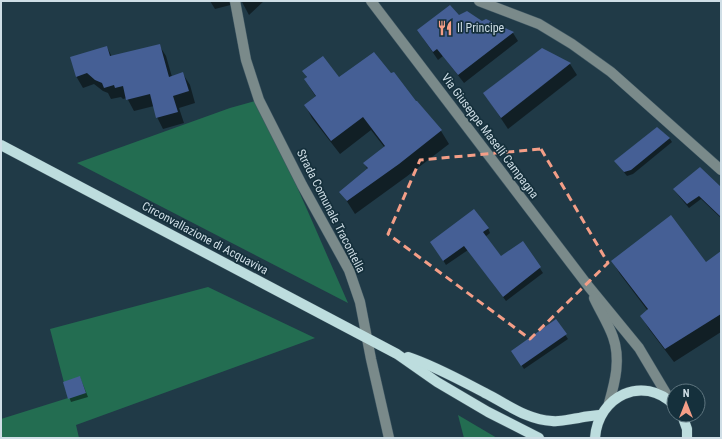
<svg xmlns="http://www.w3.org/2000/svg" width="722" height="439" viewBox="0 0 722 439" font-family="'Roboto Condensed',sans-serif">
	<style>
		.green { fill: #236d51 }
		.shadow { fill: #0007 }
		.building { fill: #455f95 }
		.lines { fill: none; stroke-linecap: round; stroke-linejoin: round }
		.minor-casing { stroke: #405864; stroke-width: 11 }
		.major-casing { stroke: #405864; stroke-width: 11 }
		.minor { stroke: #7a8a8a; stroke-width: 10 }
		.major { stroke: #bdddde; stroke-width: 10 }
		.marked { fill: none; stroke: #f49e87; stroke-width: 3; stroke-dasharray: 8 5; stroke-linejoin: round }
		.labels { text-anchor: middle; stroke-width: 3.5; stroke-linejoin: round; paint-order: stroke }
		.poi-label { font-size: 12px; fill: #cfdee6; stroke: #15303c; text-anchor: start }
		.street-label { font-size: 12px; fill: #cfdee6; stroke: #15303c }
	</style>
	<rect width="100%" height="100%" fill="#203a47"/>
	<!-- green -->
	<g class="green">
		<path d="M259,100L348,303L77,163L230,108Z"/>
		<path d="M208,287L315,338L76,425L79,438H1V419L68,398L50,329Z"/>
		<path d="M458,415L497,438H464Z"/>
	</g>
	<!-- shadow -->
	<g class="shadow">
		<path d="M210,1H264L249,15L242,2L215,9Z"/>
		<path d="M459,17L482,22L486,20L513,33L518,41L464,83L443,56L438,60L423,38Z"/>
		<path d="M159,45L166,56L172,77L183,74L190,85L195,103L179,108L184,123L163,129L157,117L154,106L134,111L127,98L123,99L121,97L111,99L108,93L103,91L94,84L83,88L76,76L107,47L112,57Z"/>
		<path d="M542,49L570,64L577,75L508,129L484,93Z"/>
		<path d="M304,71L339,78L416,103L417,102L441,131L449,144L406,177L355,214L341,192L368,170L364,163L385,148L371,130L340,154L312,118L305,105L316,97L305,80L307,78Z"/>
		<path d="M657,128L670,139L672,142L633,174L627,176L615,161Z"/>
		<path d="M721,188V218L701,199L689,208L674,190Z"/>
		<path d="M488,228L490,233L485,237L501,257L522,242L543,273L506,301L468,250L446,265L432,242Z"/>
		<path d="M721,253V332L674,362L649,329L641,316L648,311L620,274L612,261L706,263Z"/>
		<path d="M555,320L568,339L524,369L515,355Z"/>
		<path d="M80,377L88,397L71,402L64,383Z"/>
	</g>
	<!-- building -->
	<g class="building">
		<path d="M450,5L459,15L467,11L482,21L486,19L514,32L458,75L437,49L433,52L417,30Z"/>
		<path d="M160,44L169,77L183,72L189,91L173,96L178,112L156,118L150,94L126,100L123,86L115,88L114,85L104,88L102,83L95,80L87,73L76,77L70,57L107,46L110,56Z"/>
		<path d="M542,48L571,63L501,118L483,93Z"/>
		<path d="M374,52L391,73L394,72L416,101H417L442,130L399,164L347,201L339,192L368,168L363,163L385,146L363,117L331,141L304,105L316,96L304,79L307,77L302,71L323,56L339,77Z"/>
		<path d="M657,127L670,138L631,170L624,172L614,161Z"/>
		<path d="M700,167L721,187V217L699,196L687,204L673,189Z"/>
		<path d="M474,209L489,228L483,232L501,256L523,241L541,267L503,297L464,246L443,261L430,242Z"/>
		<path d="M671,215L706,262L721,251V314L665,349L640,316L648,309L611,261Z"/>
		<path d="M556,319L567,334L521,366L511,351Z"/>
		<path d="M80,376L86,393L68,399L63,382Z"/>
	</g>
	<g class="lines">
		<defs>
			<g id="minor">
				<path d="M235,1L246,60L259,100L302,185L349,270L360,302L371,359L389,438"/>
				<path d="M371,1L589,287L639,348L670,400"/>
				<path d="M479,1L539,24L572,44L611,72L721,170"/>
				<path d="M594,298C600,311 608,323 613,337C621,359 615,382 609,403"/>
			</g>
			<g id="major">
				<path d="M1,145L397,354L437,382L488,412L539,438"/>
				<path d="M408,357C435,366 460,380 485,393C507,404 527,420 552,421C562,422 570,419 579,418C586,416 593,416 600,415"/>
				<path d="M682,415L687,429V438"/>
				<path d="M595,438C598,396 643,374 674,405"/>
			</g>
		</defs>
		<!-- minor casing -->
		<use href="#minor" class="minor-casing"/>
		<!-- major casing -->
		<use href="#major" class="major-casing"/>
		<!-- minor -->
		<use href="#minor" class="minor"/>
		<!-- major -->
		<use href="#major" class="major"/>
	</g>
	<!-- marked area -->
	<path class="marked" d="M541,149L608,263L530,339L388,234L420,160Z"/>
	<!-- icons -->
	<defs>
		<symbol id="restaurant-bare" viewBox="-9 -9 18 18"><path d="M-5-6h1v4h1v-4h1v4h1v-4h1v5L-1.5 .5V6h-2V.5L-5-1ZM5-6V6H3V1.5H1.5Q1.5-4 5-6Z" fill="#f49e87" stroke="#15303c" stroke-width="2.5" paint-order="stroke"/></symbol>
	</defs>
	<g fill-rule="evenodd">
		<use href="#restaurant-bare" x="434" y="17" width="22" height="22"/>
	</g>
	<g class="labels">
		<!-- poi labels -->
		<g class="poi-label">
			<text x="457" y="32">Il Principe</text>
		</g>
		<!-- street labels -->
		<g class="street-label">
			<text transform="translate(490 136) rotate(53)" y="4">Via Giuseppe Maselli Campagna</text>
			<text transform="translate(331 211) rotate(63)" y="4">Strada Comunale Tracontella</text>
			<text transform="translate(205 238) rotate(28)" y="4">Circonvallazione di Acquaviva</text>
		</g>
	</g>
	<!-- border -->
	<rect width="722" height="439" fill="none" stroke="#cfdee6" stroke-width="4"/>
	<!-- north arrow -->
	<g transform="translate(686 403)"><circle r="19" fill="#15303c" stroke="#5f7680"/>
	<path d="M0-3L7 15L0 10L-7 15Z" fill="#f49e87"/>
	<text y="-6" font-size="11" font-weight="bold" text-anchor="middle" fill="#cfdee6">N</text>
	</g>
</svg>
